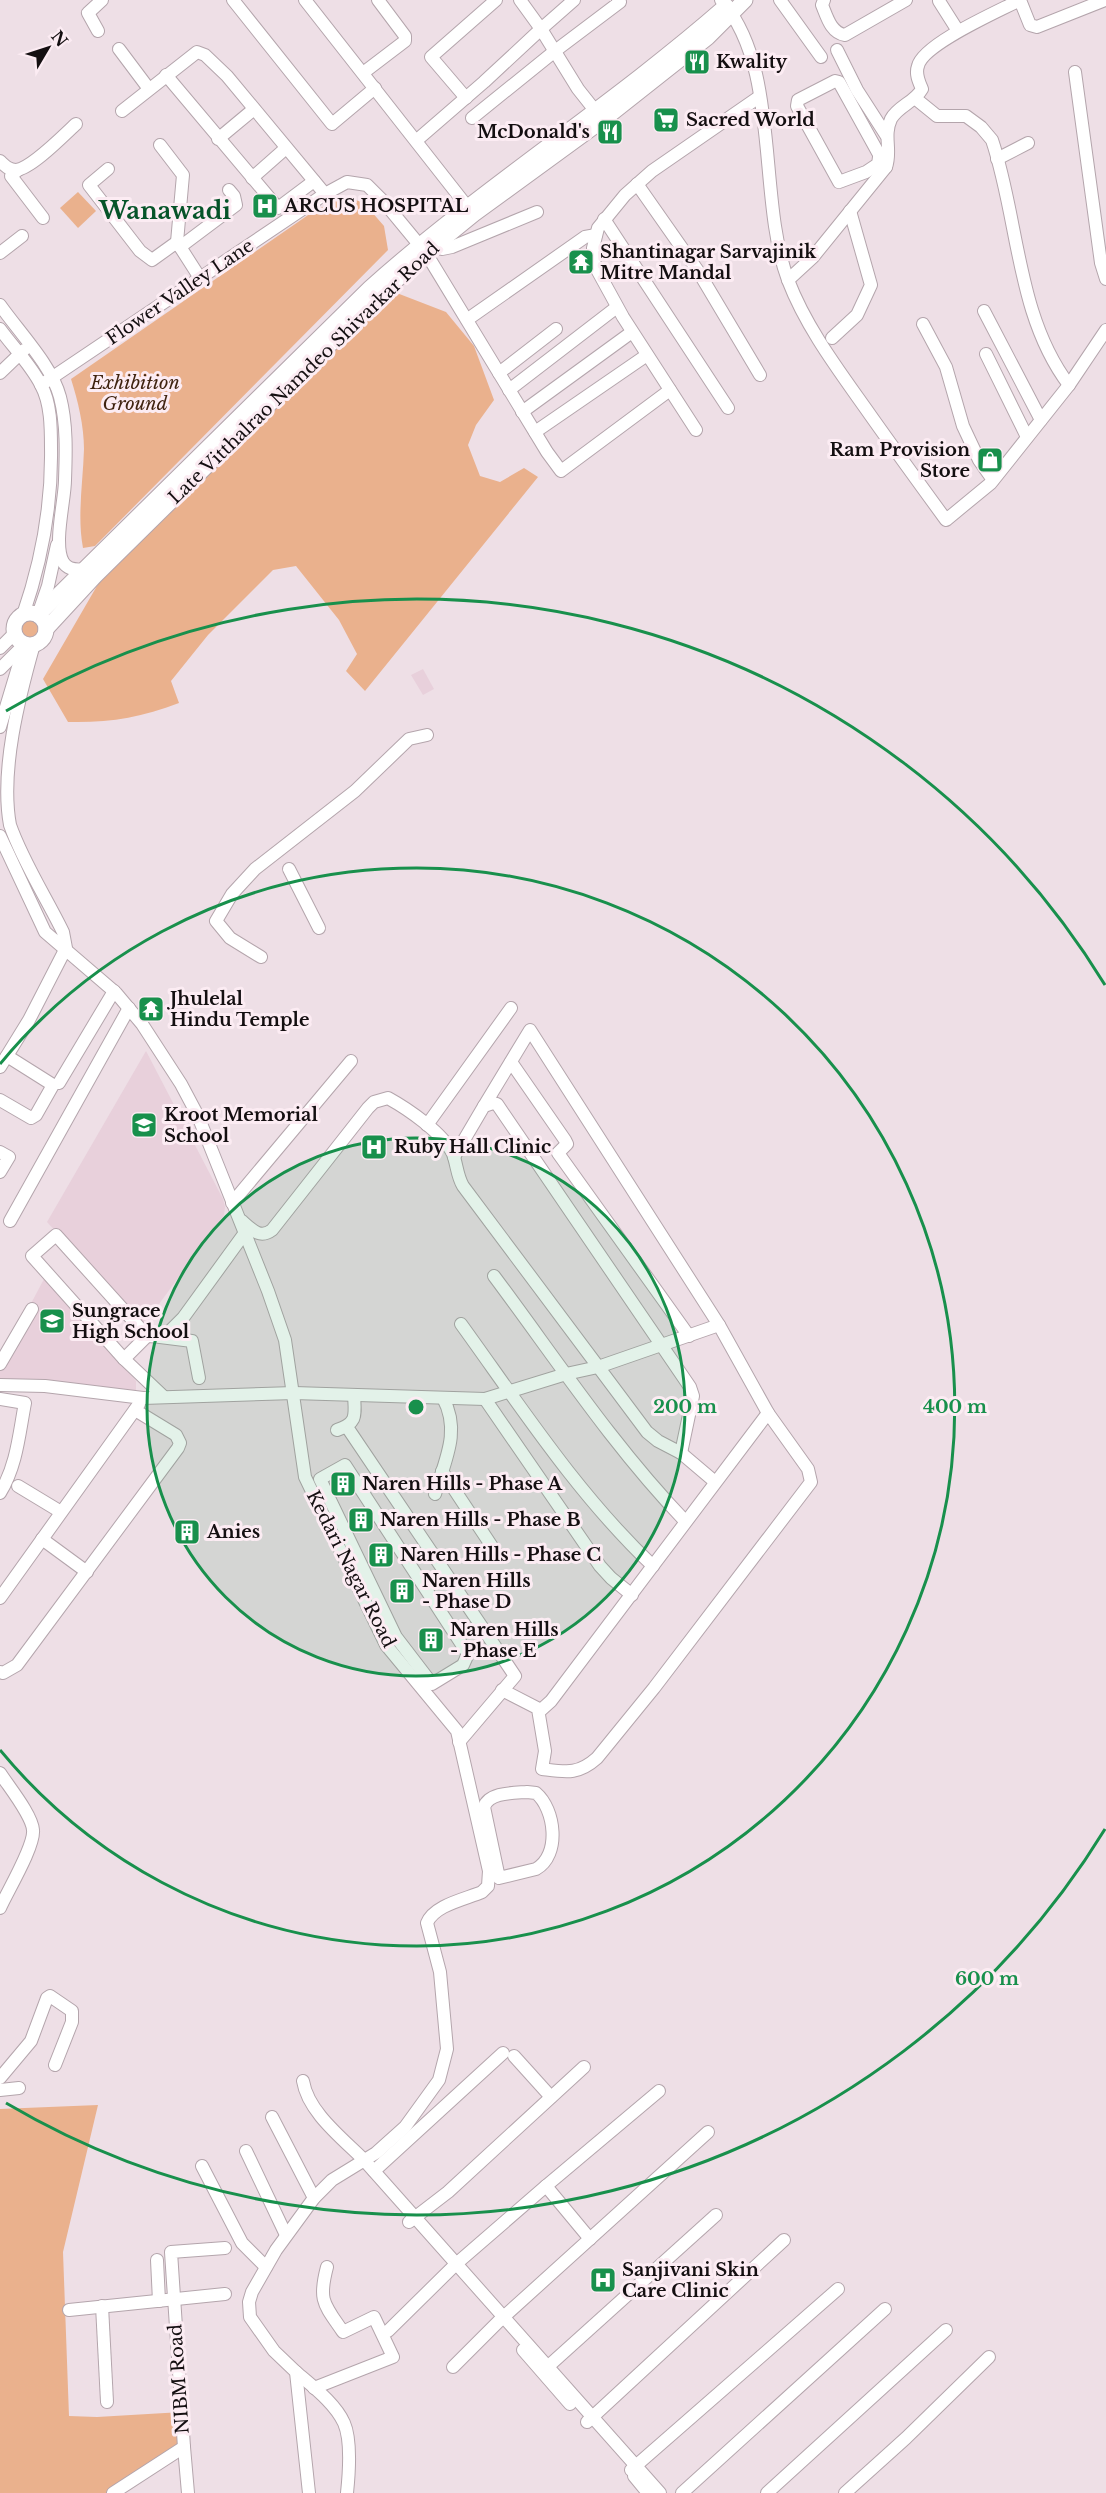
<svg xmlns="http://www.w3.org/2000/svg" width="1106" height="2493" viewBox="0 0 1106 2493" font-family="'Libre Baskerville',serif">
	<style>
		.built { fill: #e8d0db }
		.green { fill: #eab18d }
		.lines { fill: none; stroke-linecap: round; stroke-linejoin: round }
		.minor-casing { stroke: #b4a5ac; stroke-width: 14 }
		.major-casing { stroke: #b4a5ac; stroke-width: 17 }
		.minor { stroke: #fff; stroke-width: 12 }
		.major { stroke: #fff; stroke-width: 15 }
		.ring { fill: none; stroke: #18904c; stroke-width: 3 }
		.labels { text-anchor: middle; stroke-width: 6; stroke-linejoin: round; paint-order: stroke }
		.poi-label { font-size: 18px; font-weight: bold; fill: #140f11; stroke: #fcecf3; text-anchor: start }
		.street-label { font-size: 18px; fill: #140f11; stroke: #fcecf3 }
		.park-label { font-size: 18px; font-style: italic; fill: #3f2310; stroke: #fcecf3 }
		.district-label { font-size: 24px; font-weight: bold; fill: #065429; stroke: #fcecf3 }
		.centre { fill: #18904c; stroke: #fcecf3; stroke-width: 3 }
		.ring-label { font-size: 18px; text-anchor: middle; font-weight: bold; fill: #18904c; stroke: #fcecf3; stroke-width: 6; stroke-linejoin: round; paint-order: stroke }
	</style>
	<rect width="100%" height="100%" fill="#eedfe6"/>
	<!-- built -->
	<g class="built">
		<path d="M423,669L434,689L423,695L411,675Z"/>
		<path d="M146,1051L223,1199L225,1207L224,1215L143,1326L47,1222Z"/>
		<path d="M44,1279L136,1381V1391L0,1383V1362Z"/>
	</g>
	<!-- green -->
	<g class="green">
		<path d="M78,192L96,211L78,228L60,208Z"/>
		<path d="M345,196L364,203L384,226L388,250L95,546L83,548C77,516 83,482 84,449C84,426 78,401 71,379L311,213Z"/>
		<path d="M389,290L446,312L474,346L494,400L476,425L468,445L480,476L500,482L524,468L538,477L365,691L346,671L357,654L339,620L296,566L273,570L208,635L171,681L179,703C140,718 108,723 68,722L43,679L101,579Z"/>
		<path d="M42,608L40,638L17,651L19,622Z"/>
		<path d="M98,2105L63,2252L69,2416L97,2417L182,2412L184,2447L108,2493H0V2109Z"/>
	</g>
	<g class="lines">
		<defs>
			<g id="minor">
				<path d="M233,0L332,124L375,88"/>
				<path d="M305,0L473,214"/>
				<path d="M520,0L541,29L574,0"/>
				<path d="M721,0C781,67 757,197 788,280C806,327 837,368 866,409C892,446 919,483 946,520L991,483L1069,385L1106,330"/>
				<path d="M780,0L821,57"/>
				<path d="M824,0L822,5C827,17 831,33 845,35L906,0"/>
				<path d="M939,1L958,31"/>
				<path d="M98,31L88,13L102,0"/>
				<path d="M119,49L149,89"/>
				<path d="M837,50L857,90L886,135"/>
				<path d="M1075,72L1101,263L1106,279"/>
				<path d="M363,73L405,41V36L378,0"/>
				<path d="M166,75L278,208L314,181"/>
				<path d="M466,98L431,57L496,0"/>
				<path d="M916,99L937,116H966L981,127L992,140C1019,220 1016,315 1069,385"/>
				<path d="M122,111L197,52L205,55L227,76L325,194"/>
				<path d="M472,118L555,51L620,2L618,0"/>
				<path d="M218,139L254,109"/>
				<path d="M417,140L484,82L541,29L578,89L601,118"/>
				<path d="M160,145L183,175L177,242L200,278"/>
				<path d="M879,157L878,164L866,172L839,182L797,106L798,100L835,81L839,82L886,167"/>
				<path d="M997,159L1028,143"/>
				<path d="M0,161C5,166 9,170 16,170C31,169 64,135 76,124"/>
				<path d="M108,169L89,185L140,251L152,260L177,242"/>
				<path d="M18,170L11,176L43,218"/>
				<path d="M252,178L286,148"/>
				<path d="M637,184L698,271L760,375"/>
				<path d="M604,219L728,408"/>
				<path d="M437,244L442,249L452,247L537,212"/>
				<path d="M180,247L236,205L234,196L229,190"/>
				<path d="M0,253L22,236"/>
				<path d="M788,280L813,257L886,167C892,151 883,136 891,119C898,106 915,102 922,89C919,82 915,74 918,66C923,44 999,11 1020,0L1030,25L1037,27L1105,0"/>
				<path d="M0,305C19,332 52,366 60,397C67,424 66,453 65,480C65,500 53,544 63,562C68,570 75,569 83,570"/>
				<path d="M984,311L1041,420"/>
				<path d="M468,319L585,237L596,235"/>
				<path d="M923,324L946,367L963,426L979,460L993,480"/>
				<path d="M0,329C13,347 31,365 41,385C51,403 51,428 51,448C52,506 42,560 23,615"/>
				<path d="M832,338L857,315L871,285L850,211"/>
				<path d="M986,354L1027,437"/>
				<path d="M0,373L24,350"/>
				<path d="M499,373L556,329"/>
				<path d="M41,385L325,194L347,182L367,185L383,201L426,253L547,452L561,471L670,390"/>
				<path d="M509,390L617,307"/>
				<path d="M522,412L632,332"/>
				<path d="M696,430L623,317L595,266L593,248L598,228L625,195L652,171L759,97"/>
				<path d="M535,432L647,355"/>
				<path d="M39,612L48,586L57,545"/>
				<path d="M0,648L15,633"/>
				<path d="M0,669L22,647"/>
				<path d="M0,727L25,644"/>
				<path d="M0,836L45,932L116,993L142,1024L181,1084L198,1116L268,1291L285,1340L305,1477L386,1645L457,1731L489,1871L488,1886L482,1892C466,1899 434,1905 427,1923L440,1972L447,2049L439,2080L405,2127L376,2153L332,2180L314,2198L276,2250L252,2292L249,2302L250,2317L274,2351L296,2372L309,2493"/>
				<path d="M289,869L319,928"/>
				<path d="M261,957L230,938L216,921L232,894L255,869L355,791L409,739L427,735"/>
				<path d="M511,1062L565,1140L567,1144L558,1153L689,1336"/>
				<path d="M0,1067L29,1020L66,948L63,932C46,897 23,862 10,825C0,771 19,697 34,644"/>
				<path d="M59,1083L114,991"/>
				<path d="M0,1100L31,1118L36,1115L53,1085L7,1056"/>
				<path d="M484,1106L530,1030L719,1325"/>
				<path d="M427,1125L511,1008"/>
				<path d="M0,1152L9,1157L0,1172"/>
				<path d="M454,1157L484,1106L493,1103L497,1104L690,1387L693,1396L681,1453"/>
				<path d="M232,1203L351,1061"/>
				<path d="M10,1221L129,1008"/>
				<path d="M242,1221C252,1230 260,1239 272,1230L368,1108L374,1102L388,1098C408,1109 443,1133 453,1154C457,1165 457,1176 463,1186L647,1432L658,1441L681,1453L714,1481"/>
				<path d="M494,1276C556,1359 613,1446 685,1521"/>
				<path d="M461,1324C521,1407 578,1495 653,1566"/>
				<path d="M160,1337L192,1341L199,1378"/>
				<path d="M124,1359L147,1336"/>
				<path d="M0,1364L32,1309"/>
				<path d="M0,1385L45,1386L143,1398L294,1393L485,1399L566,1374L598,1367L719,1325L768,1413"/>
				<path d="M164,1397L124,1359L32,1256L56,1235L147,1336L164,1337L183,1318L244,1234"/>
				<path d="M0,1399L25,1403C19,1434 17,1465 0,1493"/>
				<path d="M485,1399L600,1566L611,1578L632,1595"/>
				<path d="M347,1427L515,1676L459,1742"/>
				<path d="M337,1430C358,1423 355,1415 354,1395"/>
				<path d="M345,1465L468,1654L463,1665L432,1684L396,1637L320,1479Z"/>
				<path d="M442,1471L495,1551"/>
				<path d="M18,1486L61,1512"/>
				<path d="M435,1494C445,1460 461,1431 443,1398"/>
				<path d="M42,1539L87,1572"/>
				<path d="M0,1598L139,1404"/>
				<path d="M0,1672L3,1673L17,1665L178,1448L180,1443L176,1435L135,1410"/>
				<path d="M502,1690L541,1710L551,1701L768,1413L808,1469L811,1482L654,1688L597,1758C578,1775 566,1772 542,1769L545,1751L538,1709"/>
				<path d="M0,1773C9,1787 32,1815 33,1830C35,1846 7,1892 0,1908"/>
				<path d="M527,1792L536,1793C555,1809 561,1855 536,1869L499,1878L484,1807C489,1792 514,1793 527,1792Z"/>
				<path d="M514,2056L551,2097"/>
				<path d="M0,2078L31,2041L47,1998L50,1996L72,2011V2022L55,2065"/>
				<path d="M303,2081C308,2112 342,2138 364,2160L660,2493"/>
				<path d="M0,2090L19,2088"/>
				<path d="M272,2117L314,2198"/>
				<path d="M246,2151L286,2235"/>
				<path d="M202,2166L242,2243L266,2267"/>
				<path d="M374,2171L503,2053"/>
				<path d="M409,2222L448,2192L584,2067"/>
				<path d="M590,2239L546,2186L659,2091"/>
				<path d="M157,2260L159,2301"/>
				<path d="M102,2306L107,2402"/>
				<path d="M69,2310L225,2294"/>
				<path d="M388,2331L456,2264L546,2186"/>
				<path d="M523,2350L570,2404"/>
				<path d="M453,2367L498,2322L708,2132"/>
				<path d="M543,2371L716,2215"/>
				<path d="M296,2372C312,2386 335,2403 344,2423C352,2441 349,2474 347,2493"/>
				<path d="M314,2388L393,2357L374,2317L343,2332C324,2304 318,2301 327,2267"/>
				<path d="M587,2422L784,2240"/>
				<path d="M184,2447L188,2493"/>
				<path d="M631,2470L838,2289"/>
				<path d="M634,2476L648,2493"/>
				<path d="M113,2493L184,2447L171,2252L225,2248"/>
				<path d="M682,2493L885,2309"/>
				<path d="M767,2493L946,2330"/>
				<path d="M845,2493L906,2438L989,2357"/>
			</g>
			<g id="major">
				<circle cx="30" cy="629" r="16"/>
				<path d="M38,615L370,288C483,187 612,106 726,6"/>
				<path d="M46,629L95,576L379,296L426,253L474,214L603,120L708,37L745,0"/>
			</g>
		</defs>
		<!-- minor casing -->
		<use href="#minor" class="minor-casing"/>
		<!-- major casing -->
		<use href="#major" class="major-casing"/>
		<!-- minor -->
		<use href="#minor" class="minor"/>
		<!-- major -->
		<use href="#major" class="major"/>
	</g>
	<!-- distance rings -->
	<circle cx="416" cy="1407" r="269" fill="#18904c" fill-opacity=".12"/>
	<g class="ring">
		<circle cx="416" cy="1407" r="269"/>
		<path d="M0 1064A539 539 0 1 1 0 1750"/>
		<path d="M1105 1829A808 808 0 0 1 6 2103M6 711A808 808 0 0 1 1105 985"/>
	</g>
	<!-- icons -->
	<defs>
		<symbol id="restaurant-square" viewBox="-11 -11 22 22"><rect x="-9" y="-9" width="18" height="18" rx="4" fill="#18904c" stroke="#fcecf3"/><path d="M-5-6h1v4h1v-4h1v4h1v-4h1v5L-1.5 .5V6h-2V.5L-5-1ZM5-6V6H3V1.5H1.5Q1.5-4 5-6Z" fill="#fff"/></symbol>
		<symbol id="supermarket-square" viewBox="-11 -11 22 22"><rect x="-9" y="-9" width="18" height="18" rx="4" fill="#18904c" stroke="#fcecf3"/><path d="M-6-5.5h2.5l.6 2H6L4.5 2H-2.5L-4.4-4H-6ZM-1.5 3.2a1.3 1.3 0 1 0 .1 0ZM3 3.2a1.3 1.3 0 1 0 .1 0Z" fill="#fff"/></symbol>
		<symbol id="hospital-square" viewBox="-11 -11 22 22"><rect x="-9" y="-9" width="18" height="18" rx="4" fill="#18904c" stroke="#fcecf3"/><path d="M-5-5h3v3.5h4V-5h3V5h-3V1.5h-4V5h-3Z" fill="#fff"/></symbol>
		<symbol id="temple-square" viewBox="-11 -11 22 22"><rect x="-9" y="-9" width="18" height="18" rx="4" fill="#18904c" stroke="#fcecf3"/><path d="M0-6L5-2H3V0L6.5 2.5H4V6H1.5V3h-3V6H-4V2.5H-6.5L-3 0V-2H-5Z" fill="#fff"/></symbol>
		<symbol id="shop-square" viewBox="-11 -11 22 22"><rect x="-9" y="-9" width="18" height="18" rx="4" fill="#18904c" stroke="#fcecf3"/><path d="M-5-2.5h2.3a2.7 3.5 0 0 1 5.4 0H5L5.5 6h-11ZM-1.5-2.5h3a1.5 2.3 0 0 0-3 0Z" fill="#fff"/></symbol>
		<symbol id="school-square" viewBox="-11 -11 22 22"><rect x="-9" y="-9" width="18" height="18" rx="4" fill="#18904c" stroke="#fcecf3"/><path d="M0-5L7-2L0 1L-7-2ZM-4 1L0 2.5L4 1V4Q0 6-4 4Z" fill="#fff"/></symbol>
		<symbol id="building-square" viewBox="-11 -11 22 22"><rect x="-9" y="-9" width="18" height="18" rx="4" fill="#18904c" stroke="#fcecf3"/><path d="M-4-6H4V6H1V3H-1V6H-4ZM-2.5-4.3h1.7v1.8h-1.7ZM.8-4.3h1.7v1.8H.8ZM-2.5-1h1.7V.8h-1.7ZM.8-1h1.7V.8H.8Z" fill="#fff"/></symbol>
	</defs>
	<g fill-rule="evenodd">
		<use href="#restaurant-square" x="682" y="47" width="30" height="30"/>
		<use href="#supermarket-square" x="651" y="105" width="30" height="30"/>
		<use href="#restaurant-square" x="595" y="117" width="30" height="30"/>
		<use href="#hospital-square" x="250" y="191" width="30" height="30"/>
		<use href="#temple-square" x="566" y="247" width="30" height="30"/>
		<use href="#shop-square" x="975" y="445" width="30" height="30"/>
		<use href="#temple-square" x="136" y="994" width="30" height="30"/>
		<use href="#school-square" x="129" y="1110" width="30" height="30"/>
		<use href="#hospital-square" x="359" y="1132" width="30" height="30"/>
		<use href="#school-square" x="37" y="1306" width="30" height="30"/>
		<use href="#building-square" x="328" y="1469" width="30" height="30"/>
		<use href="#building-square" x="346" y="1505" width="30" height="30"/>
		<use href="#building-square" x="172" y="1517" width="30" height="30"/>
		<use href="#building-square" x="366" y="1540" width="30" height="30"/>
		<use href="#building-square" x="387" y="1576" width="30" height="30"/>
		<use href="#building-square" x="416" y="1625" width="30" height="30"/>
		<use href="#hospital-square" x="588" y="2265" width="30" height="30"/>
	</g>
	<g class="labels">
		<!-- poi labels -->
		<g class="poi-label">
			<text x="716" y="68">Kwality</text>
			<text x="686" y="126">Sacred World</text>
			<text x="590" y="138" text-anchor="end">McDonald's</text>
			<text x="284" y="212">ARCUS HOSPITAL</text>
			<text x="600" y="258">Shantinagar Sarvajinik<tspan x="600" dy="21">Mitre Mandal</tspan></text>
			<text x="970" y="456" text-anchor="end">Ram Provision<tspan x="970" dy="21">Store</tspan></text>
			<text x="170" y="1005">Jhulelal<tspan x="170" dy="21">Hindu Temple</tspan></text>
			<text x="164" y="1121">Kroot Memorial<tspan x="164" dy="21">School</tspan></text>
			<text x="394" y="1153">Ruby Hall Clinic</text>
			<text x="72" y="1317">Sungrace<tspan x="72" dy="21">High School</tspan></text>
			<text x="362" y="1490">Naren Hills - Phase A</text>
			<text x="380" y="1526">Naren Hills - Phase B</text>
			<text x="207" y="1538">Anies</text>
			<text x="400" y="1561">Naren Hills - Phase C</text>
			<text x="422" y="1587">Naren Hills<tspan x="422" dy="21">- Phase D</tspan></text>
			<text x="450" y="1636">Naren Hills<tspan x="450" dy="21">- Phase E</tspan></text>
			<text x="622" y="2276">Sanjivani Skin<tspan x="622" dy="21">Care Clinic</tspan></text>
		</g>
		<!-- street labels -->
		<g class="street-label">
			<text transform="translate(180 292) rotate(-34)" y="6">Flower Valley Lane</text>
			<text transform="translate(304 373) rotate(-44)" y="6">Late Vitthalrao Namdeo Shivarkar Road</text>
			<text transform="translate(351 1569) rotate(63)" y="6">Kedari Nagar Road</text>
			<text transform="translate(179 2379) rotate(-94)" y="6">NIBM Road</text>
		</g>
		<!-- park labels -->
		<g class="park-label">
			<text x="135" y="389">Exhibition<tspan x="135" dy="21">Ground</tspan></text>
		</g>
		<!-- district labels -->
		<g class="district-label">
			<text x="165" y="219">Wanawadi</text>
		</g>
	</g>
	<circle cx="416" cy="1407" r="9" class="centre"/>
	<g class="ring-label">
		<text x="685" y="1413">200 m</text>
		<text x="955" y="1413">400 m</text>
		<text x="987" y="1985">600 m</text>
	</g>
	<!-- north arrow -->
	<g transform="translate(48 48) rotate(51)" stroke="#fcecf3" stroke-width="4.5" paint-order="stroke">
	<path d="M0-4.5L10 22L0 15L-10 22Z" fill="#140f11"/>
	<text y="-9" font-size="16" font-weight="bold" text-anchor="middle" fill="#140f11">N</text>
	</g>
</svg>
